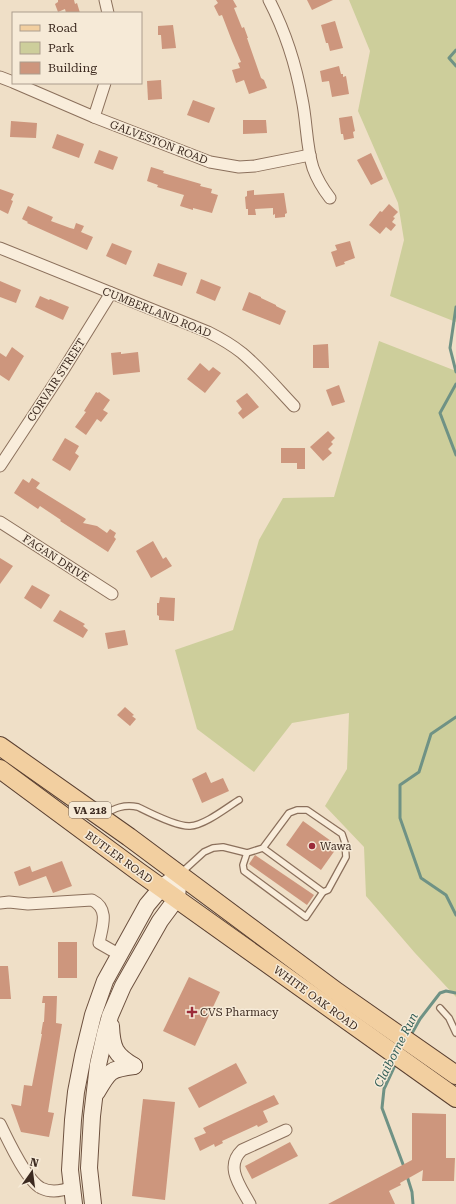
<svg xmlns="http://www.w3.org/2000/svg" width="456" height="1204" viewBox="0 0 456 1204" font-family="'Roboto Serif',serif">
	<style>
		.green { fill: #cdce9b }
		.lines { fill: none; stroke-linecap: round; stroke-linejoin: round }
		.stream { stroke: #6f9285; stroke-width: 3 }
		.building { fill: #cd967d }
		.lane-casing { stroke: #8b705c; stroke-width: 8 }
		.street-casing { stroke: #8b705c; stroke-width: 13 }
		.secondary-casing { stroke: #6d513f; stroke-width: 18 }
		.primary-casing { stroke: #593f30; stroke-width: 20 }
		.lane { stroke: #f9eddb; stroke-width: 5.5 }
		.street { stroke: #f9eddb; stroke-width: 11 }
		.secondary { stroke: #f9eddb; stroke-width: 16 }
		.primary { stroke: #f2cfa0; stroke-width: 18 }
		.poi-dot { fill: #9b2b39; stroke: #f6ead7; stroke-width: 1.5 }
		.labels { text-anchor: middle; stroke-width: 3; stroke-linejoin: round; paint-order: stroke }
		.shield { fill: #f6ead7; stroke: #746457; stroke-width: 1 }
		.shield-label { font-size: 10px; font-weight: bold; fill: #3c2a20 }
		.street-label { font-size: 11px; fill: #3c2a20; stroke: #f6ead7 }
		.poi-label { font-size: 11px; fill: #3c2a20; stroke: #f6ead7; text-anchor: start }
		.water-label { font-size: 12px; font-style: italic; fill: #2f5b54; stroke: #f6ead7 }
	</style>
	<rect width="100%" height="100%" fill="#efdfc7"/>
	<!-- green -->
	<g class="green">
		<path d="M349,0H456V322L390,296L404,240L398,203L358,111L370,51Z"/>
		<path d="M379,341L456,371V997L415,953L366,896L364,847L325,806L347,769L349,713L292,723L254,772L197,729L175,650L233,630L259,540L283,498L334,497Z"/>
	</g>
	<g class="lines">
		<!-- stream -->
		<g class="stream">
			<path d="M456,50L449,58L456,66"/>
			<path d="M456,307L450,348L456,372"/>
			<path d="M456,384L440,413L456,455"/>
			<path d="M456,717L431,734L419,772L400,785V818L421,878L446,895L456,915"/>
			<path d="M411,1035L420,1019L440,993L446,991L456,993"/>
			<path d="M396,1063L384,1089L382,1108L404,1167"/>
			<path d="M407,1176L412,1192L413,1204"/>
		</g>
	</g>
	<!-- building -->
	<g class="building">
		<path d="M58,0H74L75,4L77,3L80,13H66L65,9L58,12L55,4L58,2Z"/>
		<path d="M216,0H233L237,7L234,8L242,28L244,27L248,38H247L261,78L264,80L267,88L249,94L244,80L236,83L232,70L240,68L238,63L241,62L232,41L222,15L219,16L214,6L218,3Z"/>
		<path d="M307,0H333L312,10Z"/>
		<path d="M335,21L343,48L330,51L328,43H326L321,25Z"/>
		<path d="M173,25L176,48L162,49L161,35H158V26Z"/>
		<path d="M339,66L341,74H343V77L346,76L349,94L332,97L329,81L322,82L320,71Z"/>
		<path d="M161,80L162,99L148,100L147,81Z"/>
		<path d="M193,100L215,108L209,123L187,115Z"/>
		<path d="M352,116L355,131L353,132L354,138L344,140L343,134H341L339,118Z"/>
		<path d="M243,120H266L267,133L243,134Z"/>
		<path d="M11,121L37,123L36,138L10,137Z"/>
		<path d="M57,134L84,144L79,158L52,148Z"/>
		<path d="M99,150L118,157L113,170L94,163Z"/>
		<path d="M371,153L383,179L371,185L357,160Z"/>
		<path d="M151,167L164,171L163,173L201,184L200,186L212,189L211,193L218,195L212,213L193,208V210L180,206L184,195L157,187L158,185L147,181Z"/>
		<path d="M0,189L14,194L11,200L13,201L8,214L0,210Z"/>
		<path d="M254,190V195L284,193L287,213L285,214V217L275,218V214L273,215V208L255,209L256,215H248V209H246L245,197L247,196V191Z"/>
		<path d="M389,204L398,212L393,217L395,218L392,222L396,225L391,231L386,227L380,234L369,225L380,211L382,212Z"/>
		<path d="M28,206L53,217L51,221L70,228L74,229L76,223L84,226L81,232L93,237L87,250L27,223L28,222L22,219Z"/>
		<path d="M350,241L355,258L344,262L345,264L336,267L331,252L337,250L335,245Z"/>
		<path d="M112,243L132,251L126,265L106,256Z"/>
		<path d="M158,263L187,273L182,286L153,276Z"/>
		<path d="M201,279L221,287L215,301L196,293Z"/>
		<path d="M0,281L21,290L16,303L0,297Z"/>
		<path d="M249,292L261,297V298L276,305V306L286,311L280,325L242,310Z"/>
		<path d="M40,296L49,300L50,299L69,307L63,320L35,307Z"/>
		<path d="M328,344L329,368H313V345Z"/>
		<path d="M12,347L24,356L9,381L0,375V353L6,357Z"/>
		<path d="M121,352V354L138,352L140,372L113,375L111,353Z"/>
		<path d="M200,363L209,371L213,367L221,373L205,393L187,379Z"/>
		<path d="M339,385L345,402L332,406L326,390Z"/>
		<path d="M96,392L98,393L99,392L110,400L103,410L108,413L101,422L97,419L86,435L75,427L86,412L84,411Z"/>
		<path d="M247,393L259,407L243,419L238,413L242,409L236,401Z"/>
		<path d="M328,431L335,438L331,442L333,444L328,449L332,453L323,461L310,447Z"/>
		<path d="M65,438L79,446L75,453L79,456L70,471L52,460Z"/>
		<path d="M281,448H305V469H297V463H281Z"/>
		<path d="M32,478L40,483L36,488L86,519L83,523L97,526L107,533L110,529L116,533L114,537L116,539L108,552L60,521L61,520L40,506L38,509L14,493L23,479L29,483Z"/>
		<path d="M153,541L163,559L166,557L172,566L151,578L136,551Z"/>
		<path d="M0,558L13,566L0,584Z"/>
		<path d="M32,585L50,595L41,609L24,598Z"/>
		<path d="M160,597L175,598L174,621L159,620V616L157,615V603H159Z"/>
		<path d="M60,610L85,624L83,626L88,630L83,638L53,621Z"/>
		<path d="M125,630L128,645L108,649L105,633Z"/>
		<path d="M125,707L134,715L132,716L136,719L130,726L117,715Z"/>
		<path d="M206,772L211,783L223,778L229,791L202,803L192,779Z"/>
		<path d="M303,821L338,846L321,870L286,845Z"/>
		<path d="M255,855L314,895L307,905L249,864Z"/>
		<path d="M62,861L72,886L53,893L46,876L19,886L14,872L30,866L32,872Z"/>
		<rect x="58" y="942" width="19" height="36"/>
		<path d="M0,966H8L11,999H0Z"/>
		<path d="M189,977L220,992L195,1046L163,1031Z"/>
		<path d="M43,996H57L56,1023L62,1024L48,1112L54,1113L49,1137L21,1132L11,1104L21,1106L24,1085L32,1086L42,1034H41L43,1022H44L45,1003H42Z"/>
		<path d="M236,1063L247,1083L199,1108L188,1088Z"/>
		<path d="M274,1095L279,1104L263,1111L268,1122L258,1127L257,1125L222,1141L223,1143L215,1147L214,1144L200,1151L194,1138L206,1133L203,1128Z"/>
		<path d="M143,1099L175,1102L165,1200L132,1196Z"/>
		<path d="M412,1113L446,1114V1158H455L454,1181H422L423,1170L400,1183L401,1185L389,1191L395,1204H328L412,1160Z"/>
		<path d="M290,1142L298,1156L252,1179L245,1166Z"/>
	</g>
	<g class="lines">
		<defs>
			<g id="lane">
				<path d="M103,815C115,808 124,804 138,807C150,813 177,827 190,826C205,825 226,808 239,800"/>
				<path d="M247,853L243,865L244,871L306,917L323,892"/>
				<path d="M181,873L204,852L213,848L223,847L247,853L263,848L289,813L297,810H307L342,834L345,843L346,857L328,890L323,892L263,848"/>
				<path d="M440,1008L449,1018L456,1033"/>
			</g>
			<g id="street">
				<path d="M105,0L108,13"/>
				<path d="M269,0C285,31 296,65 302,99C307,122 306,146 313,168C317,179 323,189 330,198"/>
				<path d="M0,77L13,82"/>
				<path d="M15,83L94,117L210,162L239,167L255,166L310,155"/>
				<path d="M94,117L105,83"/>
				<path d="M0,248L208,332C220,338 232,345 242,353C261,369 277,388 294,406"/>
				<path d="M0,466L62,372L111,293"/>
				<path d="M0,522L112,594"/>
				<path d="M0,903L9,902L28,904L92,900C110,909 102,927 99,943L120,955"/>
				<path d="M0,1124C8,1140 26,1180 41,1188C51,1193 62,1191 72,1187"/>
				<path d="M250,1204C241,1187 224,1167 242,1150L286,1130"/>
			</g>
			<g id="secondary">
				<path d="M111,1026C112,1048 115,1055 134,1066"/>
				<path d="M97,1092C109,1071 110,1069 134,1066"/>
				<path d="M74,1204L70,1170L73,1120L76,1092L83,1056L93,1015L105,981L147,905L162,887L179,875"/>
				<path d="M93,1204L89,1168L92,1116L98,1065L105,1034L110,1016L123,986L160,921L177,898L178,886"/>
			</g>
			<g id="primary">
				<path d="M0,746L129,837L337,992L456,1075"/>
				<path d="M0,769L139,872L456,1098"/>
			</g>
		</defs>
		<!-- lane casing -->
		<use href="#lane" class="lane-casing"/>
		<!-- street casing -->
		<use href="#street" class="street-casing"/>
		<!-- secondary casing -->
		<use href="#secondary" class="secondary-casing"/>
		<!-- primary casing -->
		<use href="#primary" class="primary-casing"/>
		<!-- lane -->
		<use href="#lane" class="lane"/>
		<!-- street -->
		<use href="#street" class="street"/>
		<!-- secondary -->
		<use href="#secondary" class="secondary"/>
		<!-- primary -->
		<use href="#primary" class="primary"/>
	</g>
	<!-- markers -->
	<g class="poi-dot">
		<circle cx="312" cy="846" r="4"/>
		<path d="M190 1006h4v4h4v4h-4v4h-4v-4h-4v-4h4z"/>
	</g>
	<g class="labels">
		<!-- shield labels -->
		<rect class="shield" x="69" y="802" width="42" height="16" rx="3"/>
		<g class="shield-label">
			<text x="90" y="814">VA 218</text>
		</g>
		<!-- street labels -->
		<g class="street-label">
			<text transform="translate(159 142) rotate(21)" y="4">GALVESTON ROAD</text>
			<text transform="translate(157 312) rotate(22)" y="4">CUMBERLAND ROAD</text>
			<text transform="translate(56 380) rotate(-57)" y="4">CORVAIR STREET</text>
			<text transform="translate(56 558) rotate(33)" y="4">FAGAN DRIVE</text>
			<text transform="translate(119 857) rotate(36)" y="4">BUTLER ROAD</text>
			<text transform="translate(316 998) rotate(36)" y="4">WHITE OAK ROAD</text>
		</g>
		<!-- poi labels -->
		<g class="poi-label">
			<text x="320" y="850">Wawa</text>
			<text x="200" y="1016">CVS Pharmacy</text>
		</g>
		<!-- water labels -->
		<g class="water-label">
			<text transform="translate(396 1050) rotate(-63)" y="4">Claiborne Run</text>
		</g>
	</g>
	<!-- legend -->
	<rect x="12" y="12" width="130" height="72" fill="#f6ead7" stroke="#ac9d8e"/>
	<rect x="20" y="25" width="20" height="6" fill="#f2cfa0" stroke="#ac9d8e"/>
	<text x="48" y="32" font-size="12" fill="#3c2a20">Road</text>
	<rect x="20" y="42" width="20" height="12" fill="#cdce9b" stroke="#ac9d8e"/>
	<text x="48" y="52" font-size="12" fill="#3c2a20">Park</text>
	<rect x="20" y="62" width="20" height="12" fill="#cd967d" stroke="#ac9d8e"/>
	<text x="48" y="72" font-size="12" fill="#3c2a20">Building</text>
	<!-- north arrow -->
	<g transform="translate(32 1172) rotate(14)" stroke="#f6ead7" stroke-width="3" paint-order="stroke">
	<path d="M0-3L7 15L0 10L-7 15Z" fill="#3c2a20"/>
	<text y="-6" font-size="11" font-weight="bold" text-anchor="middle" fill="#3c2a20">N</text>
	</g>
</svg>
